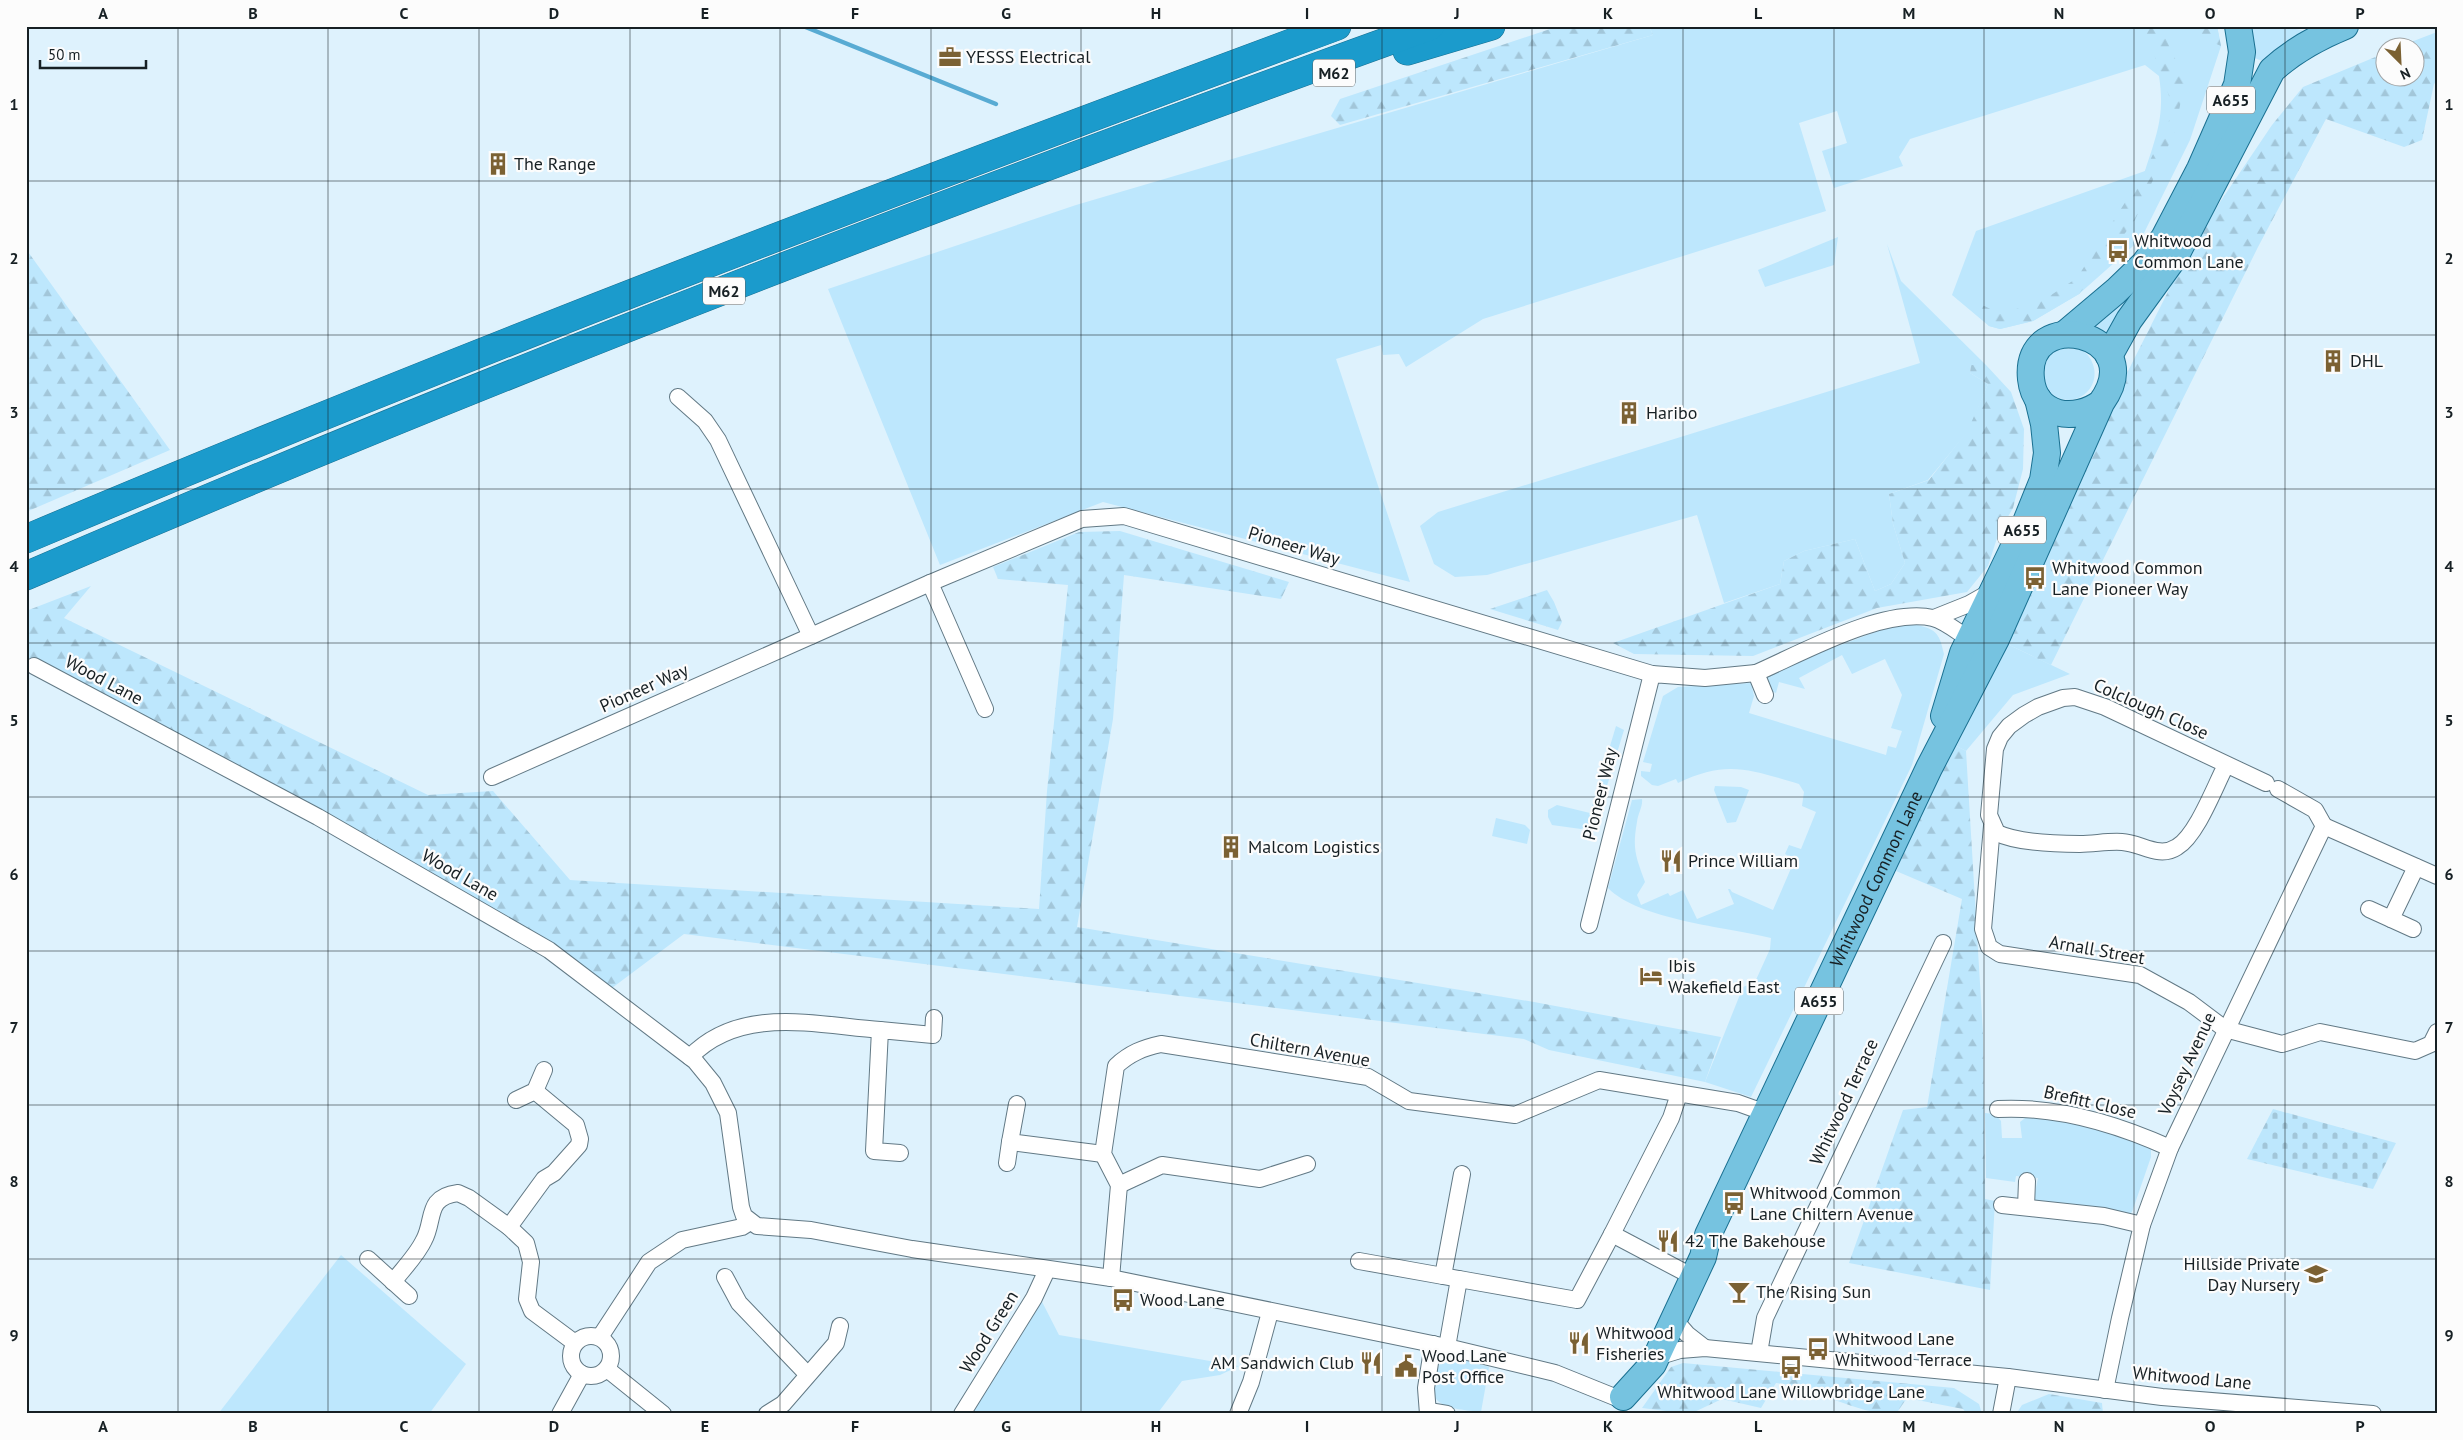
<svg xmlns="http://www.w3.org/2000/svg" width="2463" height="1440" viewBox="0 0 2463 1440" font-family="'PT Sans',sans-serif">
	<style>
		.green { fill: #bde7fd }
		.forest { fill: url(#forest-firs) }
		.cemetery { fill: url(#cemetery-stones) }
		.lines { fill: none; stroke-linecap: round; stroke-linejoin: round }
		.stream { stroke: #58abd3; stroke-width: 4.5 }
		.minor-casing { stroke: #627985; stroke-width: 18 }
		.primary-casing { stroke: #1a7091; stroke-width: 28 }
		.motorway-casing { stroke: #1a7091; stroke-width: 29 }
		.minor { stroke: #fff; stroke-width: 16 }
		.primary { stroke: #76c3e0; stroke-width: 26 }
		.motorway { stroke: #1b9bcc; stroke-width: 28 }
		.grid { fill: none; stroke: #172024; stroke-width: 1; stroke-opacity: 0.55 }
		.labels { text-anchor: middle; stroke-width: 4.5; stroke-linejoin: round; paint-order: stroke }
		.shield { fill: #fcfcfc; stroke: #5c6265; stroke-width: 1 }
		.shield-label { font-size: 16px; font-weight: bold; fill: #172024 }
		.poi-label { font-size: 18px; fill: #172024; stroke: #fcfcfc; text-anchor: start }
		.street-label { font-size: 18px; fill: #172024; stroke: #fcfcfc }
		.neatline { fill: none; stroke: #172024; stroke-width: 2 }
		.grid-label { font-size: 16px; text-anchor: middle; font-weight: bold; fill: #172024 }
	</style>
	<defs>
		<pattern id="forest-firs" width="22" height="20" patternUnits="userSpaceOnUse" patternTransform="scale(1.25)"><rect width="22" height="20" fill="#bde7fd"/><path d="M5 1l3.5 6h-7zM16 11l3.5 6h-7z" fill="#a2c6d9"/></pattern>
		<pattern id="cemetery-stones" width="16" height="16" patternUnits="userSpaceOnUse" patternTransform="scale(1.25)"><rect width="16" height="16" fill="#bde7fd"/><path d="M2 7V4a2 2 0 0 1 4 0v3zM10 15v-3a2 2 0 0 1 4 0v3z" fill="#a2c6d9"/></pattern>
	</defs>
	<rect width="100%" height="100%" fill="#def2fd"/>
	<!-- green -->
	<g class="green">
		<path d="M1649,26H2217L2221,46L2190,140L2141,239L2079,294L2033,321L2000,329L1989,326L1952,295L1976,231L2145,171C2157,134 2165,115 2159,76L2145,65L1910,139L1899,157L1903,166L1834,188L1822,151L1847,143L1837,111L1799,123L1826,211L1483,319L1406,367L1399,354L1383,355L1381,345L1336,359L1410,582L1103,502L940,565L828,289L1076,205L1653,35Z"/>
		<path d="M2250,26C2272,26 2290,26 2312,33L2265,62L2252,57Z"/>
		<path d="M1838,237L1834,265L1765,287L1758,270Z"/>
		<path d="M1887,244L1901,281L1986,365H1971L1970,373L1988,384L1969,430L1928,480L1889,494L1893,524L1905,563L1891,584L1875,591L1855,539L1804,551L1784,561L1780,584L1724,603L1697,515L1487,575L1455,577L1434,564L1420,526L1438,512L1920,363Z"/>
		<path d="M2154,264L2108,337L2093,323Z"/>
		<path d="M2054,348L2082,349C2115,378 2076,420 2045,389L2041,362Z"/>
		<path d="M1913,624C1935,629 1939,631 1944,654L1912,765L1751,1097L1705,1082L1743,987L1755,982L1770,949L1771,938C1727,927 1639,920 1608,888L1632,800L1642,799C1643,807 1638,813 1637,822C1632,849 1636,857 1645,882L1637,895L1641,905L1668,893L1670,896L1683,890L1697,919L1734,904L1728,889H1730L1732,892L1773,910L1795,859L1785,854L1789,845L1801,849L1816,812L1802,806L1804,792L1799,784C1751,770 1727,759 1678,783L1676,779L1658,786L1652,785L1641,776V771L1650,772L1652,764L1643,762L1663,696L1678,687L1751,683L1754,696L1749,713L1886,755L1888,746L1896,748L1902,731L1891,728L1902,695L1885,659L1852,674L1842,655L1799,678L1805,689L1779,682L1776,693L1771,691L1763,674L1894,625Z"/>
		<path d="M2003,642L2070,674L2013,695L1966,751L1951,743Z"/>
		<path d="M1616,726L1624,730L1596,822L1581,829L1552,825L1548,817V810L1557,805L1590,813Z"/>
		<path d="M1715,786L1741,787L1749,790L1736,822L1727,823L1714,790Z"/>
		<path d="M1496,818L1525,825L1530,830L1527,844L1492,836Z"/>
		<path d="M2033,1112L2093,1123L2151,1148V1157L2132,1212L2127,1215L2042,1206L2034,1198L2038,1178L2016,1176L2015,1182L1986,1178L1985,1113L1995,1114L2001,1121L2002,1138H2022L2020,1122Z"/>
		<path d="M341,1255L466,1364L429,1414H218Z"/>
		<path d="M1037,1292L1059,1335L1239,1366L1220,1375L1182,1381L1157,1414H962Z"/>
		<path d="M1456,1358L1489,1367L1481,1412C1468,1410 1448,1410 1438,1401C1431,1395 1435,1369 1441,1363C1445,1360 1451,1359 1456,1358Z"/>
	</g>
	<!-- forest -->
	<g class="forest">
		<path d="M1559,26H1649L1653,35L1340,125L1331,116L1340,99Z"/>
		<path d="M2133,26H2160L2185,80L2175,131L2135,220L2079,294L2033,321L2000,329L1989,326L1963,295L2000,314L2042,301L2077,278L2145,171L2174,110L2149,40Z"/>
		<path d="M2189,26H2217L2221,46L2196,35Z"/>
		<path d="M2437,32V81L2434,84L2422,140L2404,147L2326,119L2258,247L2051,665L2003,642L2121,385L2193,242L2272,125L2303,87L2385,53L2386,78H2416V48L2398,47Z"/>
		<path d="M26,249L170,450L26,512Z"/>
		<path d="M1971,365H1986L2011,392L2024,429L2023,469L2013,508L1999,532L1988,566L1967,592L1877,608L1753,656L1634,654L1613,643L1780,584L1784,561L1804,551L1855,539L1875,591L1891,584L1905,563L1893,524L1889,494L1929,480L1968,430L1988,384L1970,373Z"/>
		<path d="M1120,531L1289,582L1281,599L1124,575L1113,719L1077,927L1534,1002L1721,1037L1705,1082L1549,1050L1524,1039L684,934L612,988L34,666L26,676V611L91,586L64,618L428,795L493,791L570,880L1039,909L1047,791L1068,585L998,579L993,567L1079,532Z"/>
		<path d="M1547,590L1554,602L1562,622L1558,630L1490,609Z"/>
		<path d="M1951,743L1966,751L1983,1033L1985,1199L1995,1201L1990,1290L1849,1263L1903,1110L1927,1107L1962,899L1896,871Z"/>
		<path d="M1683,1363L1954,1388L1979,1404L1982,1414H1967L1963,1409L1907,1398L1896,1414C1852,1414 1818,1387 1776,1383L1761,1408L1722,1399L1690,1414L1642,1408L1671,1367Z"/>
		<path d="M2049,1394L2102,1403L2103,1414H2016L2022,1405Z"/>
	</g>
	<!-- cemetery -->
	<path class="cemetery" d="M2273,1109L2396,1143L2373,1189L2247,1159Z"/>
	<g class="lines">
		<!-- stream -->
		<path class="stream" d="M803,26L996,104"/>
		<defs>
			<g id="minor">
				<path d="M678,397L705,421L718,440L811,636L930,583"/>
				<path d="M1934,618L1969,604L1992,591"/>
				<path d="M34,666L318,817L549,950L695,1061L713,1083L728,1113L741,1207L744,1216L757,1226L811,1230L912,1249L1111,1278L1447,1347L1555,1373L1622,1400"/>
				<path d="M1765,695L1756,673C1802,653 1883,607 1933,618C1945,621 1958,632 1969,639L1978,638"/>
				<path d="M985,709L930,583L1082,519L1124,516L1652,674"/>
				<path d="M2226,765C2215,786 2197,835 2177,847C2159,859 2141,843 2122,842C2108,841 2094,844 2080,844C2056,844 2018,843 1997,833L1989,815L1995,749L2000,737L2009,726L2024,715L2038,707L2063,698L2075,697L2105,707L2266,783"/>
				<path d="M492,777L811,636"/>
				<path d="M1992,826L1983,929L1989,947L2000,954L2140,975L2189,1002L2225,1029"/>
				<path d="M2324,826L2437,876"/>
				<path d="M2369,909L2391,919"/>
				<path d="M1589,925L1652,674L1705,678L1756,673"/>
				<path d="M2413,929L2391,919L2416,867"/>
				<path d="M2225,1029L2282,1044L2320,1032L2415,1051L2431,1044L2437,1032"/>
				<path d="M690,1057C740,1005 815,1025 880,1030"/>
				<path d="M1679,1094L1671,1118L1612,1234L1684,1272"/>
				<path d="M516,1100L535,1091L544,1070"/>
				<path d="M1017,1104L1010,1142L1103,1154"/>
				<path d="M1998,1109C2057,1106 2117,1124 2170,1148"/>
				<path d="M900,1153L874,1151L880,1030L933,1035L934,1018"/>
				<path d="M1007,1163L1010,1142"/>
				<path d="M1119,1185L1162,1165L1260,1179L1307,1164"/>
				<path d="M2002,1205L2104,1216L2142,1225"/>
				<path d="M2026,1207L2027,1181"/>
				<path d="M509,1227L544,1179L554,1173L579,1145L580,1139L576,1125L535,1091"/>
				<path d="M368,1259L409,1296"/>
				<path d="M1359,1261L1443,1276"/>
				<path d="M725,1277L739,1303L807,1374"/>
				<path d="M1111,1278L1119,1185L1103,1154L1116,1066C1130,1053 1143,1048 1161,1044L1368,1077L1409,1101L1515,1115L1599,1080L1738,1103L1766,1113"/>
				<path d="M1459,1279L1443,1276L1462,1174"/>
				<path d="M393,1282C403,1269 417,1255 424,1240C435,1220 425,1197 458,1193L469,1198L509,1227L526,1243L531,1262L527,1299L532,1311L575,1343"/>
				<path d="M1674,1319L1687,1334L1705,1348"/>
				<circle cx="591" cy="1356" r="20"/>
				<path d="M600,1337L649,1262L682,1240L742,1227L750,1222"/>
				<path d="M1447,1347L1459,1279L1577,1300L1612,1234"/>
				<path d="M1759,1353L1765,1318L1943,943"/>
				<path d="M1657,1357L1680,1350L1705,1348L2008,1377L2162,1397L2373,1414"/>
				<path d="M607,1369L663,1414"/>
				<path d="M2105,1390L2120,1318L2142,1225L2170,1148L2324,826L2315,810L2278,789"/>
				<path d="M1429,1411L1447,1414"/>
				<path d="M560,1414L582,1374"/>
				<path d="M767,1414L783,1404L836,1343L840,1326"/>
				<path d="M962,1414L1034,1298L1047,1270"/>
				<path d="M1238,1414L1251,1382L1270,1312"/>
				<path d="M1428,1414L1426,1388L1433,1344"/>
				<path d="M2001,1414L2008,1377"/>
			</g>
			<g id="primary">
				<path d="M2065,334L2116,291L2144,264L2164,238L2200,169L2237,85L2242,52L2238,26"/>
				<path d="M2109,356L2129,320L2176,255L2272,70C2294,50 2318,37 2345,26"/>
				<path d="M1944,716L1963,653L2026,522L2043,480L2047,453L2044,424L2038,399"/>
				<path id="s1" d="M1623,1397L1653,1364L1703,1257L1708,1235L1929,768L1996,639L2101,403C2152,332 2023,304 2031,379C2035,418 2076,422 2101,403"/>
			</g>
			<g id="motorway">
				<path d="M1407,51L1491,26"/>
				<path d="M26,539C459,356 897,189 1337,26"/>
				<path d="M26,576C487,377 957,196 1430,26"/>
			</g>
		</defs>
		<!-- minor casing -->
		<use href="#minor" class="minor-casing"/>
		<!-- primary casing -->
		<use href="#primary" class="primary-casing"/>
		<!-- motorway casing -->
		<use href="#motorway" class="motorway-casing"/>
		<!-- minor -->
		<use href="#minor" class="minor"/>
		<!-- primary -->
		<use href="#primary" class="primary"/>
		<!-- motorway -->
		<use href="#motorway" class="motorway"/>
	</g>
	<!-- grid -->
	<path class="grid" d="M178,26V1414M328,26V1414M479,26V1414M630,26V1414M780,26V1414M931,26V1414M1081,26V1414M1232,26V1414M1382,26V1414M1532,26V1414M1683,26V1414M1834,26V1414M1984,26V1414M2134,26V1414M2285,26V1414M26,181H2437M26,335H2437M26,489H2437M26,643H2437M26,797H2437M26,951H2437M26,1105H2437M26,1259H2437"/>
	<!-- icons -->
	<defs>
		<symbol id="office-bare" viewBox="-9 -9 18 18"><path d="M-6-3h4V-5.5h4V-3h4V5H-6ZM-1-4.5V-3h2v-1.5ZM-6 0V1H6V0Z" fill="#7b6133" stroke="#fcfcfc" stroke-width="2.5" paint-order="stroke"/></symbol>
		<symbol id="building-bare" viewBox="-9 -9 18 18"><path d="M-4-6H4V6H1V3H-1V6H-4ZM-2.5-4.3h1.7v1.8h-1.7ZM.8-4.3h1.7v1.8H.8ZM-2.5-1h1.7V.8h-1.7ZM.8-1h1.7V.8H.8Z" fill="#7b6133" stroke="#fcfcfc" stroke-width="2.5" paint-order="stroke"/></symbol>
		<symbol id="bus-bare" viewBox="-9 -9 18 18"><path d="M-5-6H5V4H4V6H2V4H-2V6H-4V4H-5ZM-3.5-4V0h7V-4ZM-3.5 1.2v1.5H-2V1.2ZM2 1.2v1.5H3.5V1.2Z" fill="#7b6133" stroke="#fcfcfc" stroke-width="2.5" paint-order="stroke"/></symbol>
		<symbol id="restaurant-bare" viewBox="-9 -9 18 18"><path d="M-5-6h1v4h1v-4h1v4h1v-4h1v5L-1.5 .5V6h-2V.5L-5-1ZM5-6V6H3V1.5H1.5Q1.5-4 5-6Z" fill="#7b6133" stroke="#fcfcfc" stroke-width="2.5" paint-order="stroke"/></symbol>
		<symbol id="hotel-bare" viewBox="-9 -9 18 18"><path d="M-6-4.5h1.5V1H6V5H4.5V3h-9V5H-6ZM-4 0a1.8 1.8 0 1 1 3.6 0ZM.5 0V-2.5h3Q6-2.5 6 0Z" fill="#7b6133" stroke="#fcfcfc" stroke-width="2.5" paint-order="stroke"/></symbol>
		<symbol id="school-bare" viewBox="-9 -9 18 18"><path d="M0-5L7-2L0 1L-7-2ZM-4 1L0 2.5L4 1V4Q0 6-4 4Z" fill="#7b6133" stroke="#fcfcfc" stroke-width="2.5" paint-order="stroke"/></symbol>
		<symbol id="bar-bare" viewBox="-9 -9 18 18"><path d="M-6-5H6L.8 .8V4.5H3.5V6h-7V4.5H-.8V.8Z" fill="#7b6133" stroke="#fcfcfc" stroke-width="2.5" paint-order="stroke"/></symbol>
		<symbol id="civic-bare" viewBox="-9 -9 18 18"><path d="M-.6-6.5H3V-4.5H.6V-3L4-1V1h2V6H-6V1h2V-1L-.6-3ZM-1.2 2.5V6h2.4V2.5Z" fill="#7b6133" stroke="#fcfcfc" stroke-width="2.5" paint-order="stroke"/></symbol>
	</defs>
	<g fill-rule="evenodd">
		<use href="#office-bare" x="934" y="41" width="32" height="32"/>
		<use href="#building-bare" x="482" y="148" width="32" height="32"/>
		<use href="#bus-bare" x="2102" y="235" width="32" height="32"/>
		<use href="#building-bare" x="2317" y="345" width="32" height="32"/>
		<use href="#building-bare" x="1613" y="397" width="32" height="32"/>
		<use href="#bus-bare" x="2019" y="562" width="32" height="32"/>
		<use href="#building-bare" x="1215" y="831" width="32" height="32"/>
		<use href="#restaurant-bare" x="1655" y="845" width="32" height="32"/>
		<use href="#hotel-bare" x="1635" y="960" width="32" height="32"/>
		<use href="#bus-bare" x="1718" y="1187" width="32" height="32"/>
		<use href="#restaurant-bare" x="1652" y="1225" width="32" height="32"/>
		<use href="#school-bare" x="2300" y="1258" width="32" height="32"/>
		<use href="#bar-bare" x="1723" y="1276" width="32" height="32"/>
		<use href="#bus-bare" x="1107" y="1284" width="32" height="32"/>
		<use href="#restaurant-bare" x="1563" y="1327" width="32" height="32"/>
		<use href="#bus-bare" x="1802" y="1333" width="32" height="32"/>
		<use href="#restaurant-bare" x="1355" y="1347" width="32" height="32"/>
		<use href="#civic-bare" x="1390" y="1350" width="32" height="32"/>
		<use href="#bus-bare" x="1775" y="1351" width="32" height="32"/>
	</g>
	<g class="labels">
		<!-- shield labels -->
		<g class="shield">
			<rect x="1313" y="59.5" width="42" height="27" rx="4"/>
			<rect x="2207" y="86.5" width="48" height="27" rx="4"/>
			<rect x="703" y="277.5" width="42" height="27" rx="4"/>
			<rect x="1998" y="516.5" width="48" height="27" rx="4"/>
			<rect x="1795" y="987.5" width="48" height="27" rx="4"/>
		</g>
		<g class="shield-label">
			<text x="1334" y="79">M62</text>
			<text x="2231" y="106">A655</text>
			<text x="724" y="297">M62</text>
			<text x="2022" y="536">A655</text>
			<text x="1819" y="1007">A655</text>
		</g>
		<!-- poi labels -->
		<g class="poi-label">
			<text x="966" y="63">YESSS Electrical</text>
			<text x="514" y="170">The Range</text>
			<text x="2134" y="247">Whitwood<tspan x="2134" dy="21">Common Lane</tspan></text>
			<text x="2350" y="367">DHL</text>
			<text x="1646" y="419">Haribo</text>
			<text x="2052" y="574">Whitwood Common<tspan x="2052" dy="21">Lane Pioneer Way</tspan></text>
			<text x="1248" y="853">Malcom Logistics</text>
			<text x="1688" y="867">Prince William</text>
			<text x="1668" y="972">Ibis<tspan x="1668" dy="21">Wakefield East</tspan></text>
			<text x="1750" y="1199">Whitwood Common<tspan x="1750" dy="21">Lane Chiltern Avenue</tspan></text>
			<text x="1685" y="1247">42 The Bakehouse</text>
			<text x="2300" y="1270" text-anchor="end">Hillside Private<tspan x="2300" dy="21">Day Nursery</tspan></text>
			<text x="1756" y="1298">The Rising Sun</text>
			<text x="1140" y="1306">Wood Lane</text>
			<text x="1596" y="1339">Whitwood<tspan x="1596" dy="21">Fisheries</tspan></text>
			<text x="1835" y="1345">Whitwood Lane<tspan x="1835" dy="21">Whitwood Terrace</tspan></text>
			<text x="1422" y="1362">Wood Lane<tspan x="1422" dy="21">Post Office</tspan></text>
			<text x="1354" y="1369" text-anchor="end">AM Sandwich Club</text>
			<text x="1791" y="1398" text-anchor="middle">Whitwood Lane Willowbridge Lane</text>
		</g>
		<!-- street labels -->
		<g class="street-label">
			<text transform="translate(1294 546) rotate(17)" y="6">Pioneer Way</text>
			<text transform="translate(104 680) rotate(28)" y="6">Wood Lane</text>
			<text transform="translate(644 688) rotate(-24)" y="6">Pioneer Way</text>
			<text transform="translate(2151 709) rotate(24)" y="6">Colclough Close</text>
			<text transform="translate(1600 794) rotate(-76)" y="6">Pioneer Way</text>
			<text transform="translate(460 875) rotate(30)" y="6">Wood Lane</text>
			<text dy="6" stroke="none"><textPath href="#s1" startOffset="579">Whitwood Common Lane</textPath></text>
			<text transform="translate(2097 950) rotate(10)" y="6">Arnall Street</text>
			<text transform="translate(1310 1050) rotate(10)" y="6">Chiltern Avenue</text>
			<text transform="translate(2187 1064) rotate(-65)" y="6">Voysey Avenue</text>
			<text transform="translate(1844 1102) rotate(-65)" y="6">Whitwood Terrace</text>
			<text transform="translate(2090 1102) rotate(13)" y="6">Brefitt Close</text>
			<text transform="translate(989 1332) rotate(-58)" y="6">Wood Green</text>
			<text transform="translate(2192 1378) rotate(5)" y="6">Whitwood Lane</text>
		</g>
	</g>
	<!-- border -->
	<rect width="2463" height="1440" fill="none" stroke="#fcfcfc" stroke-width="55"/>
	<!-- north arrow -->
	<g transform="translate(2400 62) rotate(156)"><circle r="24" fill="#fcfcfc" stroke="#a0a4a6"/>
	<path d="M0-4L9 19L0 12L-9 19Z" fill="#7b6133"/>
	<text y="-8" font-size="14" font-weight="bold" text-anchor="middle" fill="#172024">N</text>
	</g>
	<!-- scale -->
	<path d="M40 60v8h106v-8" fill="none" stroke="#172024" stroke-width="2.5"/>
	<text x="48" y="60" font-size="15" fill="#172024" stroke="#fcfcfc" stroke-width="4" paint-order="stroke">50 m</text>
	<rect x="28" y="28" width="2408" height="1384" class="neatline"/>
	<g class="grid-label">
		<text x="103" y="19">A</text>
		<text x="253" y="19">B</text>
		<text x="404" y="19">C</text>
		<text x="554" y="19">D</text>
		<text x="705" y="19">E</text>
		<text x="855" y="19">F</text>
		<text x="1006" y="19">G</text>
		<text x="1156" y="19">H</text>
		<text x="1307" y="19">I</text>
		<text x="1457" y="19">J</text>
		<text x="1608" y="19">K</text>
		<text x="1758" y="19">L</text>
		<text x="1909" y="19">M</text>
		<text x="2059" y="19">N</text>
		<text x="2210" y="19">O</text>
		<text x="2360" y="19">P</text>
		<text x="14" y="110">1</text>
		<text x="2449" y="110">1</text>
		<text x="14" y="264">2</text>
		<text x="2449" y="264">2</text>
		<text x="14" y="418">3</text>
		<text x="2449" y="418">3</text>
		<text x="14" y="572">4</text>
		<text x="2449" y="572">4</text>
		<text x="14" y="726">5</text>
		<text x="2449" y="726">5</text>
		<text x="14" y="880">6</text>
		<text x="2449" y="880">6</text>
		<text x="14" y="1033">7</text>
		<text x="2449" y="1033">7</text>
		<text x="14" y="1187">8</text>
		<text x="2449" y="1187">8</text>
		<text x="14" y="1341">9</text>
		<text x="2449" y="1341">9</text>
		<text x="103" y="1432">A</text>
		<text x="253" y="1432">B</text>
		<text x="404" y="1432">C</text>
		<text x="554" y="1432">D</text>
		<text x="705" y="1432">E</text>
		<text x="855" y="1432">F</text>
		<text x="1006" y="1432">G</text>
		<text x="1156" y="1432">H</text>
		<text x="1307" y="1432">I</text>
		<text x="1457" y="1432">J</text>
		<text x="1608" y="1432">K</text>
		<text x="1758" y="1432">L</text>
		<text x="1909" y="1432">M</text>
		<text x="2059" y="1432">N</text>
		<text x="2210" y="1432">O</text>
		<text x="2360" y="1432">P</text>
	</g>
</svg>
